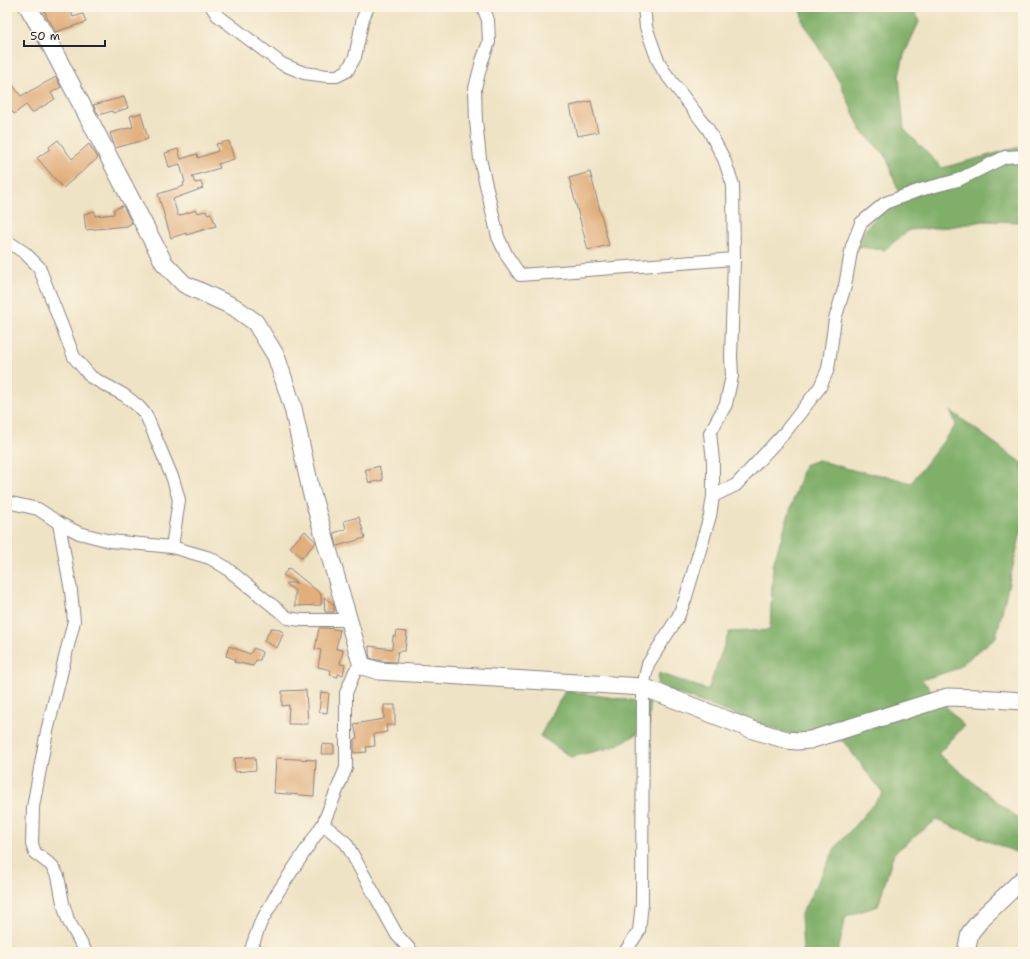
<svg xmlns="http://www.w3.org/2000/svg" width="1030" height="959" viewBox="0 0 1030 959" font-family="'Shantell Sans',sans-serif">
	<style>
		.forest { fill: #7faf69; stroke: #506852 }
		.building { fill: #e1ae7b }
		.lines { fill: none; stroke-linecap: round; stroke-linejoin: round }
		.street-casing { stroke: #888280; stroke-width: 14 }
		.secondary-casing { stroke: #888280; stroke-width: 19 }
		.street { stroke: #fff; stroke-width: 12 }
		.secondary { stroke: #fff; stroke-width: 17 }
	</style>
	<rect width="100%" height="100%" fill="#fcf5e5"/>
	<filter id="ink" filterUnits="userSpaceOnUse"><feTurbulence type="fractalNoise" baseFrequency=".025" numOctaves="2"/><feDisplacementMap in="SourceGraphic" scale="8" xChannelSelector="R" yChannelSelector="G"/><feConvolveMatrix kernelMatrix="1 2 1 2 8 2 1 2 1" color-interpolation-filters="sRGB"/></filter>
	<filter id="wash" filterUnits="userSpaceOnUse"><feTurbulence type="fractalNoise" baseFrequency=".012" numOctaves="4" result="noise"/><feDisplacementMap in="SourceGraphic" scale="16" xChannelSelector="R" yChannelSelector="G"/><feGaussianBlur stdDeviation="0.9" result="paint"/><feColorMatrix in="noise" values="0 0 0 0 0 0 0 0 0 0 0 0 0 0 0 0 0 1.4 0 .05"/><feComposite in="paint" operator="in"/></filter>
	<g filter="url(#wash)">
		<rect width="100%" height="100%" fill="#efe3c5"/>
		<!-- forest -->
		<g class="forest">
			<path d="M801,7H914L919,22L904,55L899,76L904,129L942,168L1023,146V222L983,221L949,227L909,230L884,250L852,246L867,227L899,193L886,156L861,130L840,83L802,20Z"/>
			<path d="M951,411L1023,464V524L996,637L956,669L922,680L964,726L938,754L1023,822V855L936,820L894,853L878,906L846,916L838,952H803L801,914L836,847L883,793L843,741L782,732L657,686L659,673L708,690L729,632L770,630L773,565L804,465L818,460L856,471L887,476L911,483L956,425Z"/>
			<path d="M565,691L650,703L649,728L613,747L571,757L540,736Z"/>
		</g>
		<g id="blocks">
			<!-- building -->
			<g class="building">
				<path d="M43,7H70L73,17L83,14L86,22L55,32L50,21L48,20Z"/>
				<path d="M7,77L21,96L56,77L61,87L51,93L55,99L32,113L26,105L14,114L7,105Z"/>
				<path d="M124,97L128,108L113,113L112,111L99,115L93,105Z"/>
				<path d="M591,101L598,132L577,136L570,106Z"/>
				<path d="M141,113L148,139L115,148L110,133L133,127L130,116Z"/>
				<path d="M58,140L72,159L89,144L98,158L63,188L37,158L50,149L49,147Z"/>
				<path d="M229,141L234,159L218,164L220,168L192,176L195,183L201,182L203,188L173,199L178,216L196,210L197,213L206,211L207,214L211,213L216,226L186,235V233L171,238L158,194L184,186L183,183L185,182L180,164L169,167L165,153L178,149L181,159L197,154L198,158L218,151L216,144Z"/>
				<path d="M590,172L609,245L588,250L569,178Z"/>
				<path d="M123,206L132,223L127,226L86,230L84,214L95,211V216L114,214V209Z"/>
				<path d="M379,466L383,480L369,483L365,470Z"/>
				<path d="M359,517L365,538L337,546L334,533L346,529L344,521Z"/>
				<path d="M305,531L316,542L302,558L290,547Z"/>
				<path d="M289,568L321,594V605L295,606V591L285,583H297L283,575Z"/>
				<path d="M324,597L334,605V612H325Z"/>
				<path d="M271,628H274L284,632L277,648L264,641Z"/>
				<path d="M319,628H327L340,630L336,649L343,650L340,664L345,665L343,675L338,674V677L330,675L331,670L318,667L321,650L315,649Z"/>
				<path d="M397,631L407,632L405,651H398L396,662L381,661L370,658L369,653V646L392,649L393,636H396Z"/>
				<path d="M229,646L250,654L254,648L262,652L260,660H256L253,666L234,662L235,659L226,656Z"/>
				<path d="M306,690L308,724H288L289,705L282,706V691Z"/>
				<path d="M321,692L329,693L327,713L319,712Z"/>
				<path d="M384,705H395V725H386L387,732L374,734L375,746L366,747L367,752L354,753V739L357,738L354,724L384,719Z"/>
				<path d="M322,744L334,745V754H321Z"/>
				<path d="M255,757L256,770L235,772L234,758Z"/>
				<path d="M276,758L316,760L314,796L274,793Z"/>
			</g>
		</g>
	</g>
	<g filter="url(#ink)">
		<use href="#blocks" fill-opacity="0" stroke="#888280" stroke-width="1"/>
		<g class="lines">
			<defs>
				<g id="street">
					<path d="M212,7L217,15L282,64L304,73L327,76H337L347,71L355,57L363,18L368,7"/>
					<path d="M483,7L488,20L489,42L482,61L475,88L476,121L480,159L498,237L507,256L520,275L734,259"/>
					<path d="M7,241L25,253L39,267L74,357L91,377L124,395L138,406L146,415L173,479L179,500L172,547"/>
					<path d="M713,496L736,485L786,431L820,387L828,369L835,319L845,286L852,246L861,223L885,203L920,190L958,180L1005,157L1023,156"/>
					<path d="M7,502L38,509L59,523L79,533L110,541L172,547L210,558L225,567L288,618L301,620H349"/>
					<path d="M59,523L71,591L74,621L47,731L33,807L32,844L35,853L51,865L58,876L63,903L68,920L86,952"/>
					<path d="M323,824L346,843L397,935L412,952"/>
					<path d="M250,952L260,924L278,892L323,824L346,768V693L355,671L362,666"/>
					<path d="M625,952L639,931L642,903L643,687L648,664L678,617L685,600L710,516L713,496V461L710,433L726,404L732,376L731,357L734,259L733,185L724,159L708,129L663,70L657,58L646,27L644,7"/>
				</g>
				<g id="secondary">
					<path d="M28,7L49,42L164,263L184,284L234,307L255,322L276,356L293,408L311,491L362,666L379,671L643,687L753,730L787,740L797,741L810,740L947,697L978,698L1023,701"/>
					<path d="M966,952L970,933L983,917L1023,879"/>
				</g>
			</defs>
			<!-- street casing -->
			<use href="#street" class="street-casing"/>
			<!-- secondary casing -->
			<use href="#secondary" class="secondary-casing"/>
			<!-- street -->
			<use href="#street" class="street"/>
			<!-- secondary -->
			<use href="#secondary" class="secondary"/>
		</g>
	</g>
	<!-- margin -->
	<rect width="1030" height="959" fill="none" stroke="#fcf5e5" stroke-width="24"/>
	<!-- scale -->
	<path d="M24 40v6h81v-6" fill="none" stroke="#22223b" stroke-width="2"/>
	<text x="30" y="40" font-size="12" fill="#22223b" stroke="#fcf5e5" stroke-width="3" paint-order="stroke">50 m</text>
</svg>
